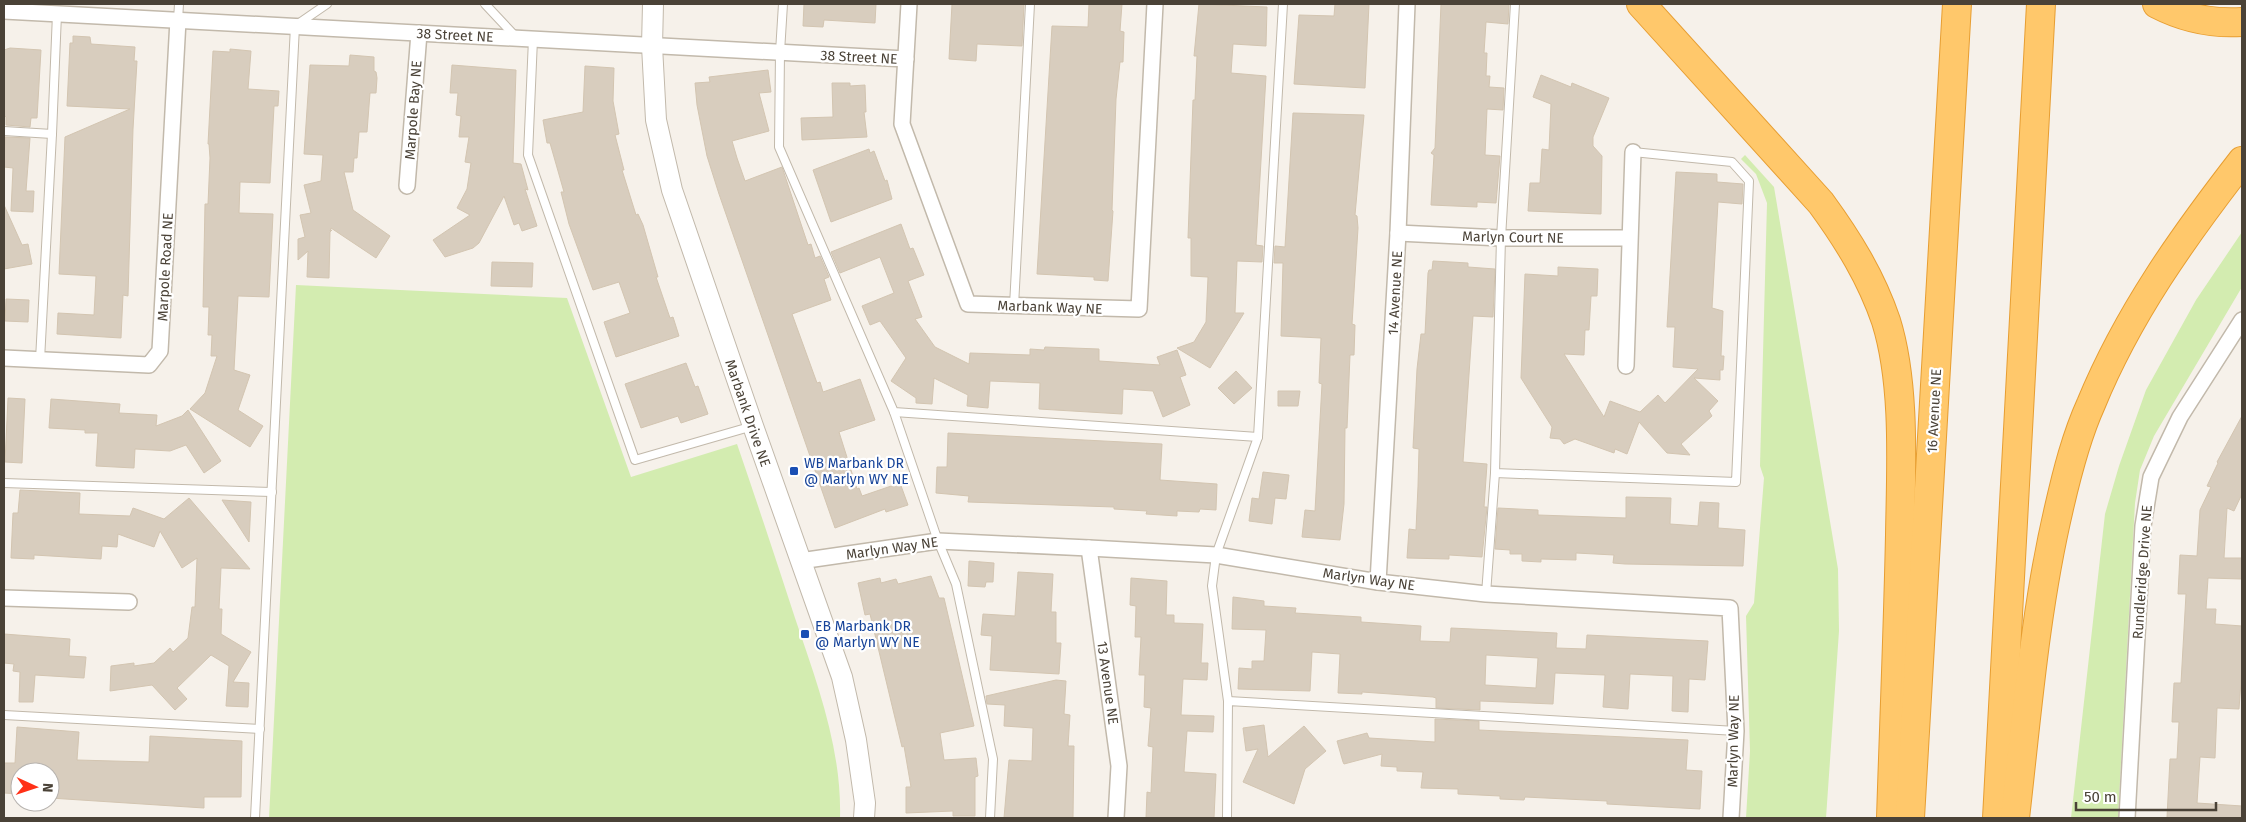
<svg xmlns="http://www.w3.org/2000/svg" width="2246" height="822" viewBox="0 0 2246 822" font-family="'Fira Sans',sans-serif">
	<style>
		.green { fill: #d3ecb0 }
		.building { fill: #d8cdbe; stroke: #d3c5b1; fill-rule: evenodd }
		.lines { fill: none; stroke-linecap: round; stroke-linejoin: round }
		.service-casing { stroke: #c2b9ab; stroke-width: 10 }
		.minor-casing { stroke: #c2b9ab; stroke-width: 18 }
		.tertiary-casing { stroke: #c2b9ab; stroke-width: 22 }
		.motorway-casing { stroke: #e79e32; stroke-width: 30 }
		.service { stroke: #fff; stroke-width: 8 }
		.minor { stroke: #fff; stroke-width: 15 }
		.tertiary { stroke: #fff; stroke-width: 20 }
		.motorway { stroke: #ffc86b; stroke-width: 28 }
		.transit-dot { fill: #1a4fb4; stroke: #fff; stroke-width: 2 }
		.labels { text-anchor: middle; stroke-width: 4.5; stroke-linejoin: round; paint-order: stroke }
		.street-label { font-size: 14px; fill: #4a4237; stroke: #fff }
		.transit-label { font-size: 14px; fill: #164399; stroke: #fff; text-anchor: start }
	</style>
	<rect width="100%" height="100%" fill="#f6f1ea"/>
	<!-- green -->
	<g class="green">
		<path d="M1745,155L1774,187L1838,569L1839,631L1826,818H1746L1750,751L1746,616L1754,603L1764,478L1760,466L1767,203L1756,174L1741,159Z"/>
		<path d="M2242,232V287L2154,436L2140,470L2135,503L2118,818H2071L2105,514L2119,466L2146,390L2196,300Z"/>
		<path d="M296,285L567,298L631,477L737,444C757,502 776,560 795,618C817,683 842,749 840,818H269Z"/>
	</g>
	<!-- building -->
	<g class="building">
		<path d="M804,4H876L875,23L824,20L823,27L803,26Z"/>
		<path d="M952,4H1024L1022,46L977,44L976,61L949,59Z"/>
		<path d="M1089,4H1122L1120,31L1124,32L1123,62H1120L1116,99L1112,210L1113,211L1108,281L1094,280V277L1037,274L1052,26L1088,27Z"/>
		<path d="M1199,4L1267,7L1266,46L1233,44L1231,73L1266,76L1256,245L1263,246L1262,262L1237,261L1235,313H1244L1210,368L1177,348L1194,342L1206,322L1208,277L1191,276V238H1188L1193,100H1195L1197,56H1194Z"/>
		<path d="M1335,4H1369L1365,88L1294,84L1299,15L1334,16Z"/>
		<path d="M1441,4H1509L1508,24L1486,22L1484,53H1487L1486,76H1490L1489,87L1504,88L1503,110L1487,109L1485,155L1500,156L1496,203L1477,202V207L1431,205L1434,155L1431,153L1435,148Z"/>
		<path d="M73,36L90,37L91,44L135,47L134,61H137L133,129L128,296L123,295L121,338L57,334L58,313L94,315L96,276L59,274L65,137L130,109L67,106L70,43H73Z"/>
		<path d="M10,48L41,50L37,118H31L30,127L6,125V117L4,115V50Z"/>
		<path d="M230,49L251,51L248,89L279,91L278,106H274L270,183L240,182L239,213L273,214L269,297L238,296L234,370L250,375L238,410L263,426L250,447L190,409L205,393L217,356H211L212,335H208L209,307H203L205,204H208L210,158L209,144H208L213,51L230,52Z"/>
		<path d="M350,55L374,57V71L376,72L377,78L376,93H370L367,132H359L357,158H354L353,172H344L353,210L390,236L376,258L331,228L330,231L332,230L330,232L329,278L307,277L308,251L298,260V239L305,237L300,215L311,213L304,185L321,181L323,155L304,154L310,65L349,66Z"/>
		<path d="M452,65L516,70L513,163L521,164L528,190L525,189L537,226L522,231L519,223L514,225L504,196L479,243L473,248L445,257L433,240L470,215L457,208L467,189L471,163L465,162L469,137H459L461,116L456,115L458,93H450Z"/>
		<path d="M585,66L614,68L613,101L619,134L615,135L624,170H622L636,215L638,214L643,225L658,277H656L670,318L673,317L679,336L616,357L604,322L630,313L619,282L593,290L569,224L561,192H564L550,143H547L543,120L583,112Z"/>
		<path d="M768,70L771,92L759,93L769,131L732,141L737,158L745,181L782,167L808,245L811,244L815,258L820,256L829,277L824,279L831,300L792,314L817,383L820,382L823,392L860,379L875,420L839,432L857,489L859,488L862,496L900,483L908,505L886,512L885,509L835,528L719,194L707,156L697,105L695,83L710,82L709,77Z"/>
		<path d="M1541,75L1571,87L1572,83L1609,98L1593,137V146L1602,156L1601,214L1528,211L1530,183H1540L1542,149L1549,150L1551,104L1533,97Z"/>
		<path d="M832,83H850V86L865,85L866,112H864L867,137L802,140L801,118L833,117Z"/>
		<path d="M1293,113L1364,115L1355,215L1357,216L1358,228L1352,324L1355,325L1354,355H1350L1347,428H1345L1344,504L1340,540L1302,537L1305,510L1315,511L1322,384L1319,383L1321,338L1281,336L1283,263H1274L1275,246L1285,247Z"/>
		<path d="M5,137L30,138L26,191H34L33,212L11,211L13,168L4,167Z"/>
		<path d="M869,149L870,153L874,151L885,181L887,180L892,199L831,222L813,170Z"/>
		<path d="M1676,172L1717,174V182L1743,184L1742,204L1718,202L1712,308L1723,311L1721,356H1724L1723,370H1720V380L1694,378L1718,401L1709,411L1712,416L1681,444L1690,455L1667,453L1639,422L1627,454L1615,449L1614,453L1575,439L1564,444L1560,439L1550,438L1552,427L1521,378L1525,274L1558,276V267L1598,269L1597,296H1591L1589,330H1585L1584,355L1564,354L1604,417L1610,401L1640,412L1658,395L1665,403L1698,369L1673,367L1675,327H1667Z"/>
		<path d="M4,205L22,245L28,244L32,264L4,269Z"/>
		<path d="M901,224L910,249L913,248L924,275L908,281L922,317L915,319L935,347L969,364L970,353L1030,355V349L1044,350L1045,347L1099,349V361L1160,365L1157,357L1177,350L1186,375L1180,377L1190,405L1163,417L1153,391L1123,389L1122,414L1039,409L1040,383L990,381L988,408L967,406L968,395L934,378L932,404L916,403V398L891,381L906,358L880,321L870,325L862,306L894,293L880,257L840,273L831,252Z"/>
		<path d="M1433,261L1468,263V267L1495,269L1493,317L1473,316L1463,462L1487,464L1484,507H1487L1482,557L1449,555V559L1407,558L1409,529L1416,530L1418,486L1419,449L1413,448L1417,369L1421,334H1425L1428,273L1429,270H1432Z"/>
		<path d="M492,262L533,263L532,287L491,286Z"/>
		<path d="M6,299L29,300L28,322L5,321Z"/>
		<path d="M686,363L695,387L698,386L708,414L681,423L678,416L641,428L625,384Z"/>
		<path d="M1236,371L1252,388L1234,404L1218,388Z"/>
		<path d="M1278,391H1300L1298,406H1278Z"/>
		<path d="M8,398L25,399L22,463L5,462Z"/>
		<path d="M51,399L120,404L119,413L157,415L156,426L182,416L188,410L221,461L204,473L186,445L170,451L135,449L134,468L96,466L98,433H85V430L49,428Z"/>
		<path d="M2242,416V494L2234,511L2227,508L2224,558H2242V579L2208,578L2206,609H2216L2215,624L2242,626V668L2239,709L2217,708L2215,758L2200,757L2197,803L2242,806V818H2170L2167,817L2170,759H2177L2179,722H2172L2174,683H2181L2186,594H2178L2180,555L2197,556L2200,510L2211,487L2207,486L2218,463L2217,462Z"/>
		<path d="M948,433L1162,444L1160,480L1217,484L1216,510L1200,509L1199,512L1177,511V516L1146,514L1147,511L1114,509V507L968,502L969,496L936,493L937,467H947Z"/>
		<path d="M1263,472L1289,475L1286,499L1275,498L1272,524L1249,521L1252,498L1259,499Z"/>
		<path d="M20,490L80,493L79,514L130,516L133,508L164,519L189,498L250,569L221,568L219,609H222L221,634L251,652L233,682L249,683L248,707L226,706L229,666L211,655L177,688L187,699L175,710L152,685L110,691L111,666L134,663V666L154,663L170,648L173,652L188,638L192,607H195L197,558L182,568L160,531L154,547L118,534L117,547L102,546L101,559L34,555V559L11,558L13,513H18Z"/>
		<path d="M1626,497L1671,498L1670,524L1698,526L1700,502L1719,503L1718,528L1745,530L1743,566L1625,564L1613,563L1614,555L1576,553V560L1541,559V562L1522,561V554H1510V550L1495,549L1498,508L1538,510V515L1626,518Z"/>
		<path d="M222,500L251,502L249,542Z"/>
		<path d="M969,561L994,563L993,582H986L985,587L968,586Z"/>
		<path d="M1018,572L1053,574L1051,612H1056V643H1061L1059,674L990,670L992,636L981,635L983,614L1015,616Z"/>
		<path d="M931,576L939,598H944L974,726L940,733L944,760L976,758L978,776L975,777V816H953V811L906,813V787H911L904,746L902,747L870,614L865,615L858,583L880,578L881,583L896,579L898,584Z"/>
		<path d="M1131,578L1167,581L1166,615H1174V623L1203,624L1201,663H1208L1207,680L1183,679L1181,715L1214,716L1213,732L1187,731L1184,772L1216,774L1214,818H1146L1147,792L1151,793L1153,747L1148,746L1151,708L1144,707L1145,675H1139L1141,637H1135L1136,606L1130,605Z"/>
		<path d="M1233,597L1264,601V606L1296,608L1295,613L1361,617V622L1421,626L1420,641L1450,642L1451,628L1557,633L1556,648L1586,649L1587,635L1708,641L1705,680L1689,679L1688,712L1672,711L1673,676L1630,674L1628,709L1603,707L1605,675L1555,673L1553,704L1480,701V710L1436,708V698L1433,697L1362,692V694L1338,693L1340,654L1312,652L1310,691L1238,689L1239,668L1252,669V661H1264L1266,630L1232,629ZM1486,655L1538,658L1536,688L1485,685Z"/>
		<path d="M4,634L70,639L69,656L86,657L84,678L35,675L33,702H19L20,672L13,671L14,664L4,663Z"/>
		<path d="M1056,680L1066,681L1064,714L1070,715L1068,746H1074L1073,818H1004L1009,760L1032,761L1033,728L1004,726L1005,705L987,704L986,696Z"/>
		<path d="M1435,719L1479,721V730L1688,740L1686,770L1702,771L1700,809L1607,804V801L1525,797L1524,800L1500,799V796L1458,794V789L1421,788L1423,772L1397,771V767L1381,766L1382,754L1344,764L1343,762L1337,741L1367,733L1369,738L1435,742Z"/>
		<path d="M1264,725L1268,757L1304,726L1326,751L1305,769L1294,804L1243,782L1258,749L1246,751L1243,728Z"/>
		<path d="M17,727L79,732L77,760L149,762L150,736L242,741L241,797H204V808L50,798V772H20V794L4,793V763H15Z"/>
	</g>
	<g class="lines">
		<defs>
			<g id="service">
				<path d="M485,4L516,37"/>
				<path d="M783,4L780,52L779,147L894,412L1258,437"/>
				<path d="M1515,4L1501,238L1495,473L1736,482L1749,181L1732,162L1633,152"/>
				<path d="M178,20L179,4"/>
				<path d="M533,39L528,155L635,460L753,426"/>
				<path d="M4,131L52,134L57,14"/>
				<path d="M1014,306L1030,4"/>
				<path d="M40,360L52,134"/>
				<path d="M894,412L938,541L956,584L993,759L990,818"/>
				<path d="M4,483L272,492"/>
				<path d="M1486,594L1495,473"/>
				<path d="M1228,701L1212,586L1216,555L1258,437L1283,4"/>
				<path d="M4,715L260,729"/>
				<path d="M255,818L295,26L327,4"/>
				<path d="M1227,818L1228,701L1736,731"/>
			</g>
			<g id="minor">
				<path d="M909,4L902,124L968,304L1139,309L1155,4"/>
				<path d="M4,11L906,59"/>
				<path d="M407,186L419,33"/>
				<path d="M1398,233L1501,238H1629"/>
				<path d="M4,358L149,365L160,351L178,20"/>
				<path d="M1626,366L1633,152"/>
				<path d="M1089,548L1119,766L1116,818"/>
				<path d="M800,561L938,541L1089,548L1216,555L1378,582L1486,594L1730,608L1736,731L1731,818"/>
				<path d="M1378,582L1398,233L1407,4"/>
				<path d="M4,598L129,602"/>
				<path d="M2127,818L2143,526L2151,477L2180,417L2242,320"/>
			</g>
			<path id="tertiary" d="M653,4L652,46L656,120L672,190L753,426L842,677L856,740L865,803L864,818"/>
			<g id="motorway">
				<path d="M1641,4L1821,203C1848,240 1871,277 1886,321C1906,385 1901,469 1900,535C1898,630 1894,724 1891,818"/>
				<path d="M2157,4C2184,18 2212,24 2242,22"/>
				<path d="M1910,818L1957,4"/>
				<path d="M1997,818L2041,4"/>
				<path d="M2015,818C2027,714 2035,610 2059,508C2067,473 2076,437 2091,404C2128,314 2183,237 2242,161"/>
			</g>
		</defs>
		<!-- service casing -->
		<use href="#service" class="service-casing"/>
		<!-- minor casing -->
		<use href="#minor" class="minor-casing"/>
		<!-- tertiary casing -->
		<use href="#tertiary" class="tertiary-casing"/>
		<!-- motorway casing -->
		<use href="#motorway" class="motorway-casing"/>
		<!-- service -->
		<use href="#service" class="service"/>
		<!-- minor -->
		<use href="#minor" class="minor"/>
		<!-- tertiary -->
		<use href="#tertiary" class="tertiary"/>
		<!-- motorway -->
		<use href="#motorway" class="motorway"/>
	</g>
	<!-- markers -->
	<g class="transit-dot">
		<rect x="789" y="466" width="10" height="10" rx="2.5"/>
		<rect x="800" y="629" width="10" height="10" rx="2.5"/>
	</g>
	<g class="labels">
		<!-- street labels -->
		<g class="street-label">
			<text transform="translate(455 35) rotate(3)" y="5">38 Street NE</text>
			<text transform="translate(859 57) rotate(3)" y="5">38 Street NE</text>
			<text transform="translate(413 110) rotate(-86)" y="5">Marpole Bay NE</text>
			<text transform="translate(1513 237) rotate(1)" y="5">Marlyn Court NE</text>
			<text transform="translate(165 267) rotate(-87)" y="5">Marpole Road NE</text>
			<text transform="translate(1395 293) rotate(-87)" y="5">14 Avenue NE</text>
			<text transform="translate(1050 307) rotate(2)" y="5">Marbank Way NE</text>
			<text transform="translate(1934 411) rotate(-87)" y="5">16 Avenue NE</text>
			<text transform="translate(748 413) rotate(71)" y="5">Marbank Drive NE</text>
			<text transform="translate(892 548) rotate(-8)" y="5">Marlyn Way NE</text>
			<text transform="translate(2142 572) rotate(-86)" y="5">Rundleridge Drive NE</text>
			<text transform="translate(1369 579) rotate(8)" y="5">Marlyn Way NE</text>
			<text transform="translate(1108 683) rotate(82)" y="5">13 Avenue NE</text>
			<text transform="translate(1733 741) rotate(-89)" y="5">Marlyn Way NE</text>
		</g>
		<!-- transit labels -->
		<g class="transit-label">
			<text x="804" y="468">WB Marbank DR<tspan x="804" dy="16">@ Marlyn WY NE</tspan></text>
			<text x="815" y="631">EB Marbank DR<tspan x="815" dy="16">@ Marlyn WY NE</tspan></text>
		</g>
	</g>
	<!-- border -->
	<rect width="2246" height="822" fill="none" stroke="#4a4237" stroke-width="10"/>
	<!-- north arrow -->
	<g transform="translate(35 787) rotate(93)"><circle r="24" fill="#ffffff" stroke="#b7b3af"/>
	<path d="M0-4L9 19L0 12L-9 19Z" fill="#ff3117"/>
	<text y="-8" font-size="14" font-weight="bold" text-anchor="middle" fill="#4a4237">N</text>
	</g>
	<!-- scale -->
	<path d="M2076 802v8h140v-8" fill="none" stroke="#4a4237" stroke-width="2.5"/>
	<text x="2084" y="802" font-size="15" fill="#4a4237" stroke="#ffffff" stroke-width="4" paint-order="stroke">50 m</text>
</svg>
